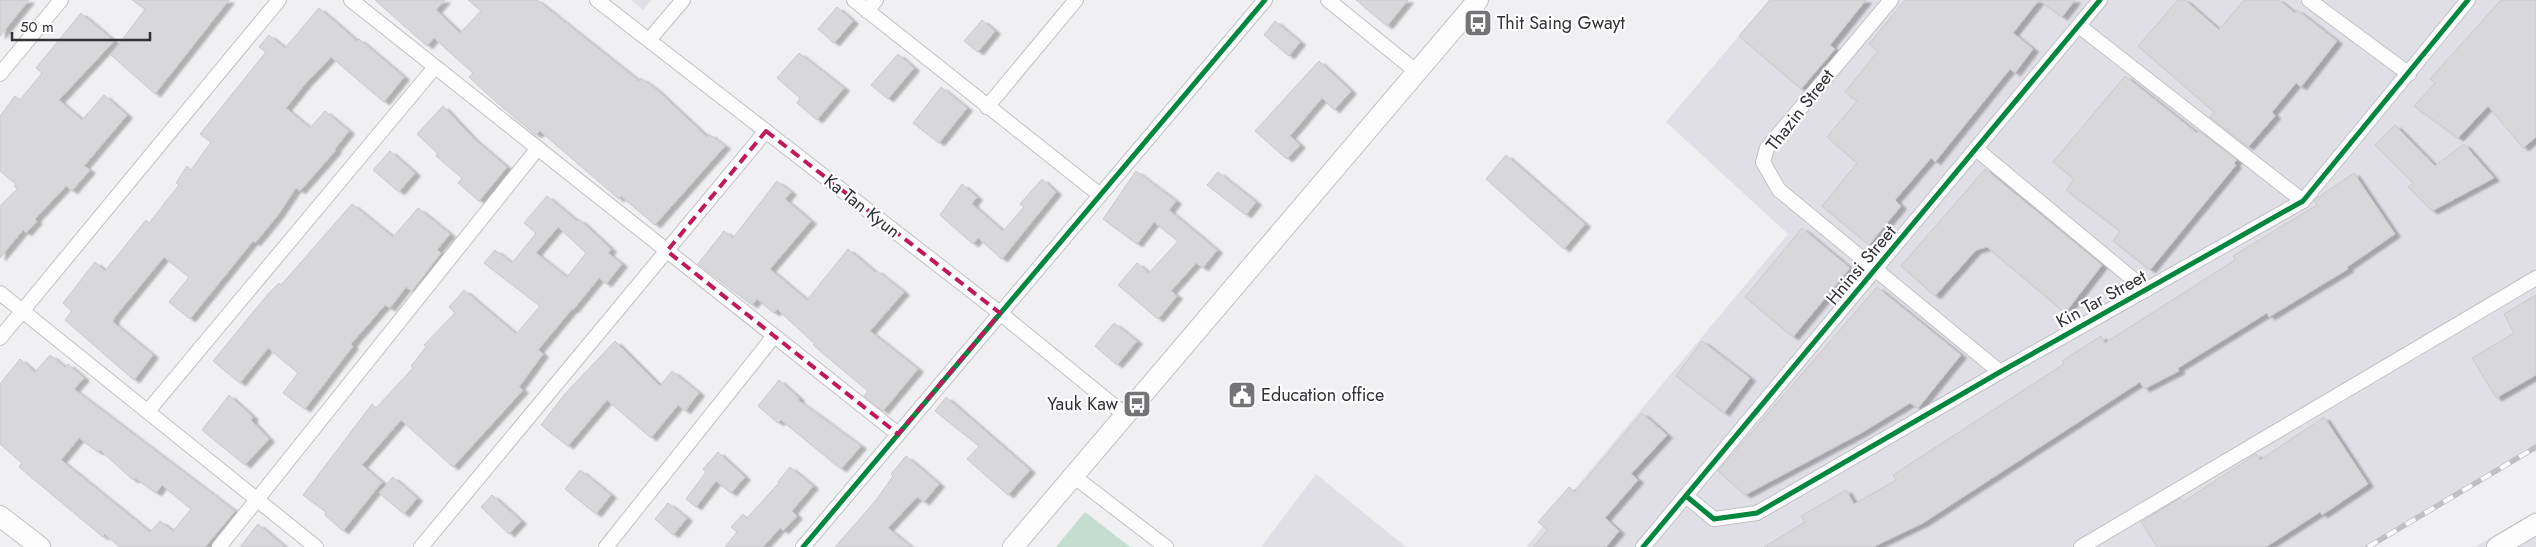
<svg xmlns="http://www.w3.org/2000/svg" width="2536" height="547" viewBox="0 0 2536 547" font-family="Jost,sans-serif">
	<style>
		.built { fill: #e1dfe6 }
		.green { fill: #c5dcd0 }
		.building { fill: #d8d7d9; stroke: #cac9cb; fill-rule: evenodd; filter: url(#shadow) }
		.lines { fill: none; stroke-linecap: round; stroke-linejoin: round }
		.street-casing { stroke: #c1c1c3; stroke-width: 16 }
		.secondary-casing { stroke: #c1c1c3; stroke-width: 22 }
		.street { stroke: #fdfdfd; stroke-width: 14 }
		.secondary { stroke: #fdfdfd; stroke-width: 20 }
		.rail-casing { stroke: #c0c0c2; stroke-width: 5.5 }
		.rail { stroke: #fdfcff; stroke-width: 4; stroke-dasharray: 11; stroke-linecap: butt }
		.cycleway-casing { stroke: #fdfcff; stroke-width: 8 }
		.cycleway { stroke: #00873e; stroke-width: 5 }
		.marked { fill: none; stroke: #c2185b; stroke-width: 4; stroke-dasharray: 10 6; stroke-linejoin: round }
		.labels { text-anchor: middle; stroke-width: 4.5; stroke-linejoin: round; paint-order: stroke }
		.poi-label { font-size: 18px; fill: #323234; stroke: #fdfcff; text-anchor: start }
		.street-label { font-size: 18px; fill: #323234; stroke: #fdfcff }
	</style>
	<defs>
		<filter id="shadow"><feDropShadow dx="5.5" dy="3" stdDeviation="1" flood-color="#0004"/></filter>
	</defs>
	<rect width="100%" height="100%" fill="#f0f0f2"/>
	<!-- built -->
	<g class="built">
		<path d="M631,0H651L643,10Z"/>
		<path d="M1769,0H2536V444L2368,547H1526L1788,234L1666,122Z"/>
		<path d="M1316,474L1406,547H1261Z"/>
		<path d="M2536,511V547H2475Z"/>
	</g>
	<!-- green -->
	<path class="green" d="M1085,512L1130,547H1056Z"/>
	<!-- building -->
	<g class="building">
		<path d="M0,0H29L0,36Z"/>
		<path d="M132,0H229L155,94L111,55L145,9Z"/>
		<path d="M375,0H445L436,10L460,33L481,11L468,0H537L639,81L641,78L657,90L707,137L709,134L725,146L655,225L621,196L619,199L540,131L536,135L495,101L469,77L473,73L434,38L427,46Z"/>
		<path d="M1356,0H1408L1387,26Z"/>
		<path d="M1770,0H1866L1830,45L1835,49L1801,89L1739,36Z"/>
		<path d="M1905,0H2075L2062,17L2039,0L2013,33L2033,49L2015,73L2010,69L1935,162L1931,158L1895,200L1901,206L1869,245L1822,206L1857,163L1827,137L1857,101L1845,92L1878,51L1869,44Z"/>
		<path d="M2178,0H2185L2219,30L2244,0H2279L2295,13L2297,10L2337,41L2301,87L2296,83L2272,112L2275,116L2248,147L2210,117L2214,112L2138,46Z"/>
		<path d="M2501,0H2536V137L2523,148L2488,106L2458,138L2414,106L2435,83L2430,79Z"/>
		<path d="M837,7L853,21L834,43L818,29Z"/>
		<path d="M319,8L357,41L359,39L404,77L384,102L331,57L306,83L286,108L310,128L325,111L349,131L335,149L336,150L300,191L296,188L278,215L255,243L253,241L190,319L169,302L189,277L164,257L114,318L113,322L153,355L134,380L65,320L72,311L63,303L95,262L105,271L146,220L149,223L179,185L176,183L187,166L191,170L211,142L200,134L266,52L259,47L269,35L285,48Z"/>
		<path d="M81,13L114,41L59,100L82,120L104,95L127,115L84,166L90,170L72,191L66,186L35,219L37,221L26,233L23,230L0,258V206L17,189L14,186L16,184L0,171V116L15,96L20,100L42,73L36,68Z"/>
		<path d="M982,20L995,31L978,52L964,41Z"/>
		<path d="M1275,21L1300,42L1289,56L1264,35Z"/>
		<path d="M799,53L844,88L817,120L797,103L800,98L777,78Z"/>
		<path d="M898,54L914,68L888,99L871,85Z"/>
		<path d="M1319,61L1351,91L1334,110L1322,98L1290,136L1300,145L1287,159L1255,131Z"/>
		<path d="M2125,76L2197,133L2199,131L2237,160L2234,163L2236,165L2150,270L2113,241L2120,231L2066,190L2074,179L2053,162Z"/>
		<path d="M941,87L967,108L939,143L913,123Z"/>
		<path d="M443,106L474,139L507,167L479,201L458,183L462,178L436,156L438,154L417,134Z"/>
		<path d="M2395,125L2435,166L2464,144L2494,178L2432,211L2408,187L2413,183L2375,145Z"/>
		<path d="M390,151L415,173L399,192L373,170Z"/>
		<path d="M1506,155L1585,224L1564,249L1486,179Z"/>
		<path d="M1985,169L2102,265L2065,313L1987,247L1976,250L1935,296L1901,266Z"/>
		<path d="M1136,171L1176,201L1169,210L1217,250L1203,268L1196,263L1171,291L1177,296L1158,319L1118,285L1137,263L1149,273L1178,241L1154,222L1137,244L1103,219Z"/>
		<path d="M1218,172L1256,202L1246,215L1207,185Z"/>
		<path d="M2354,173L2395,234L2347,267L2348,269L2269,317L2267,313L2178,368L2179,371L2144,389L2140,382L1923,523L1873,547H1764L1805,522L1801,516L1846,490L1854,504L1896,480L1893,475L2064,364L2062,361L2101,336L2105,343L2235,260L2233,256L2317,205L2314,201L2316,199Z"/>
		<path d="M1042,179L1056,192L1002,259L978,238L973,244L940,215L962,184L977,197L972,204L1003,231L1024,207L1020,204Z"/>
		<path d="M777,181L791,192L785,199L811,221L770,269L807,300L848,249L875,272L876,270L904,292L870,331L918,369L883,411L864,396L868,391L813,345L815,344L777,309L774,313L757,299L752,305L698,264L724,231L733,238Z"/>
		<path d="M547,196L577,221L579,219L611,249L608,253L622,264L606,284L599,278L573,310L572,309L538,350L543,354L519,387L523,390L453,467L401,420L362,465L382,482L343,531L325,515L326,512L303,495L372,404L376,408L413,368L411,366L426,347L424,345L455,313L449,307L464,290L516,334L540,306L484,263L495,250L512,263L536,233L524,223ZM558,227L586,253L567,277L536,253Z"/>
		<path d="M352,204L393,237L418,208L450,234L437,250L441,253L412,291L406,287L390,308L385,305L351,344L353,346L305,409L283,393L298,373L268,348L240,383L213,361L268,294L279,283L281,285Z"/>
		<path d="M1802,228L1850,268L1793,337L1745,297Z"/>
		<path d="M1877,287L1961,355L1918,408L1910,403L1863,432L1745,495L1718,471Z"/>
		<path d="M2536,295V375L2496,398L2472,358L2514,333L2504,314Z"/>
		<path d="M1114,323L1137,341L1117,365L1095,346Z"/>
		<path d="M615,341L660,386L672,371L699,393L685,411L678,405L651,438L607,400L568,446L541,425L564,395Z"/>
		<path d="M1702,341L1750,378L1724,413L1676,376Z"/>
		<path d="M50,355L65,367L68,364L84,378L74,389L235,511L205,547H120L104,534L103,537L19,467L22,463L0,444V384L20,359L35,372ZM79,438L98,452L100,450L133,480L135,478L156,493L162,485L191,509L173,531L160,521L150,532L61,460Z"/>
		<path d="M779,380L799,398L798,400L861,446L841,469L781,420L778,423L758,406Z"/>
		<path d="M229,395L253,417L251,420L269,439L245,465L202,430Z"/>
		<path d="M946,397L1030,470L1008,495L967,459L979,446L935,411Z"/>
		<path d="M1642,413L1667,435L1631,474L1638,480L1605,518L1619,531L1606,547H1533L1548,530L1538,522L1569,487L1575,492Z"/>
		<path d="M2324,417L2368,484L2322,515L2320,512L2266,547H2157L2141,522L2180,498L2183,502L2256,454L2260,460Z"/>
		<path d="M718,452L745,477L731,493L716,481L696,507L686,499L706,472L703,469Z"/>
		<path d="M906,456L939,484L924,502L917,497L888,528L911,547H835L877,499L893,476L891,474Z"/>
		<path d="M790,467L813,486L792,511L797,516L783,531L780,528L763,547H725L737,532L731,527L743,514L747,518L779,483L778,482Z"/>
		<path d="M580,470L611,495L596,514L565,489Z"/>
		<path d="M393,477L417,498L404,514L379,493Z"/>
		<path d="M492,495L521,521L509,534L481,507Z"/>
		<path d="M668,503L687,518L673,535L655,519Z"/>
		<path d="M258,524L285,547H240Z"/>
	</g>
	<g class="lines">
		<defs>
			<g id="street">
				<path d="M351,0L898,434"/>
				<path d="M597,0L1000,313L1124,414"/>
				<path d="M854,0L1100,195"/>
				<path d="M1328,0L1417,72"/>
				<path d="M1891,0L1767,148L1763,162L1779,190L2000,372"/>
				<path d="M2309,0L2409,74"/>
				<path d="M867,11L876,0"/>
				<path d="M2079,26L2303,201"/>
				<path d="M649,40L683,0"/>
				<path d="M0,74L61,0"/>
				<path d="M987,107L1076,0"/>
				<path d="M1976,149L2146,290"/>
				<path d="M0,293L316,547"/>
				<path d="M0,338L279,0"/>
				<path d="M148,411L435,67"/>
				<path d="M1072,475L1166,547"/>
				<path d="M1686,496L1714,519L1757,513L2000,372L2303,201L2468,0"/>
				<path d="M219,547L538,148"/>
				<path d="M421,547L766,131"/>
				<path d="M606,547L774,336"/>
				<path d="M803,547L1265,0"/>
				<path d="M1643,547L2100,0"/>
				<path d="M2081,547L2536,278"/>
			</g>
			<g id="secondary">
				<path d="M0,516L40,547"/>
				<path d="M1013,547L1478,0"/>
				<path d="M2497,547L2536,524"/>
			</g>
		</defs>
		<!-- street casing -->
		<use href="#street" class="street-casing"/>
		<!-- secondary casing -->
		<use href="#secondary" class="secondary-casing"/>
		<!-- street -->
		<use href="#street" class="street"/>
		<!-- secondary -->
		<use href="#secondary" class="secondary"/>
		<defs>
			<path id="rail" d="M2368,547L2536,447"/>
		</defs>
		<!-- rail casing -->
		<use href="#rail" class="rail-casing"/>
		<!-- rail -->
		<use href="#rail" class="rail"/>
		<defs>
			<g id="cycleway">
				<path d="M1686,496L1714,519L1757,513L2000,372L2303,201L2468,0"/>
				<path d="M803,547L1265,0"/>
				<path d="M1643,547L2100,0"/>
			</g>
		</defs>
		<!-- cycleway casing -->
		<use href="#cycleway" class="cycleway-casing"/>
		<!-- cycleway -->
		<use href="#cycleway" class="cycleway"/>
	</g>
	<!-- marked area -->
	<path class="marked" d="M766,131L1000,313L898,434L667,251Z"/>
	<!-- icons -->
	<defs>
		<symbol id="bus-square" viewBox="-11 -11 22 22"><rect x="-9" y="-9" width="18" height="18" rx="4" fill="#747476" stroke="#fdfcff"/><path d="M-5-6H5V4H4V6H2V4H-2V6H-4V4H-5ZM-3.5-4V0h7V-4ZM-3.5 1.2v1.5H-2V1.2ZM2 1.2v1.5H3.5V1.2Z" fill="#fff"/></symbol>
		<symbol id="civic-square" viewBox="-11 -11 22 22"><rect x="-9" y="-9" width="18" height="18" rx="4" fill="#747476" stroke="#fdfcff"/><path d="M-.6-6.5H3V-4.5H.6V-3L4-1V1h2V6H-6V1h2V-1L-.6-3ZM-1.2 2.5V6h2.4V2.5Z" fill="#fff"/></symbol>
	</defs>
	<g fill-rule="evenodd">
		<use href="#bus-square" x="1462" y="7" width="32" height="32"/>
		<use href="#civic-square" x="1226" y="379" width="32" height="32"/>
		<use href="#bus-square" x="1121" y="388" width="32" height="32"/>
	</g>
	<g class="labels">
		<!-- poi labels -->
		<g class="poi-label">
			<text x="1497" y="29">Thit Saing Gwayt</text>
			<text x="1261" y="401">Education office</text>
			<text x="1118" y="410" text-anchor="end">Yauk Kaw</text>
		</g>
		<!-- street labels -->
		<g class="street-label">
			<text transform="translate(1800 110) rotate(-52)" y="6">Thazin Street</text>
			<text transform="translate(862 206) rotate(38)" y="6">Ka Tan Kyun</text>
			<text transform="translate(1861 265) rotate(-50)" y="6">Hninsi Street</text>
			<text transform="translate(2101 299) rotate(-29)" y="6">Kin Tar Street</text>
		</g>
	</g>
	<!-- scale -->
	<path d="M12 32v8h138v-8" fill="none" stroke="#323234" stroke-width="2.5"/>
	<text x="20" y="32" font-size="15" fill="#323234" stroke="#fdfcff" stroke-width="4" paint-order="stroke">50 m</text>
</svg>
